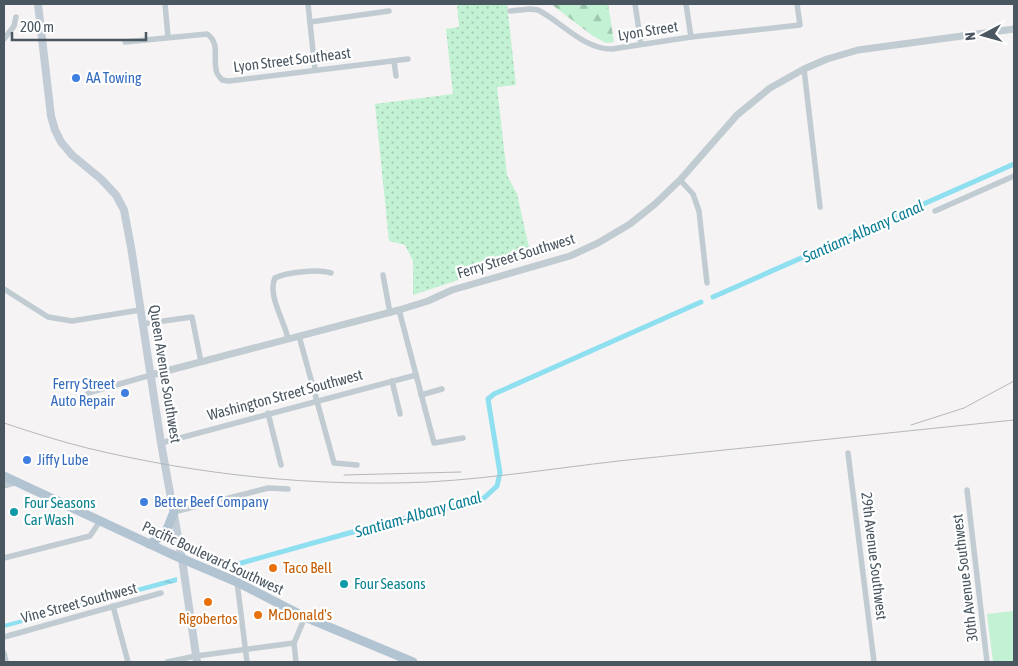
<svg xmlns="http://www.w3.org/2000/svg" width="1018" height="666" viewBox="0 0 1018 666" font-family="'Asap Condensed',sans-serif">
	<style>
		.grass { fill: url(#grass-dots) }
		.forest { fill: url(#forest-firs) }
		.pitch { fill: #c2f2d3 }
		.water { fill: url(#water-ripples) }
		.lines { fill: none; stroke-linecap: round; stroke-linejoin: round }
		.canal { stroke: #8edff0; stroke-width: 5 }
		.minor { stroke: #c1cbd2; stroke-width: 5.5 }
		.tertiary { stroke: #c1cbd2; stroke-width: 7 }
		.secondary { stroke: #c1ccd6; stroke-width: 8 }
		.primary { stroke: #b2c3d2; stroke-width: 9 }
		.rail { stroke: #b5b8bd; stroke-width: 1 }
		.shop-dot { fill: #3f7fe0; stroke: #fff; stroke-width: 2 }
		.culture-dot { fill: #0f9aa8; stroke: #fff; stroke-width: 2 }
		.food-dot { fill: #e8710a; stroke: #fff; stroke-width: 2 }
		.labels { text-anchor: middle; stroke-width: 4.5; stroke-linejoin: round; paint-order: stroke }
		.street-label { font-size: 15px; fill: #4a5761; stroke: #fff }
		.shop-label { font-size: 15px; fill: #366cbe; stroke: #fff; text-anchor: start }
		.culture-label { font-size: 15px; fill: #0d838f; stroke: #fff; text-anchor: start }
		.food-label { font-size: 15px; fill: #c56008; stroke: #fff; text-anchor: start }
		.water-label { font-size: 16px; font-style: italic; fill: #0a7d95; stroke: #fff }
	</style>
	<defs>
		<pattern id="grass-dots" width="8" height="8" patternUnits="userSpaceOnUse" patternTransform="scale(1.25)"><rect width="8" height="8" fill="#c2f2d3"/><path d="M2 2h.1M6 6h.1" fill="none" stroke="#a0c7af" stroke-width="1.8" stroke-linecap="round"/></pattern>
		<pattern id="forest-firs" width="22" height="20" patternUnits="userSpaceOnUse" patternTransform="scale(1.25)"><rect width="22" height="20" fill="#c2f2d3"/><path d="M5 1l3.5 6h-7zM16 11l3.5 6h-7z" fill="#a0c7af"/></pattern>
		<pattern id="water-ripples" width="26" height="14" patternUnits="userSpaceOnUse" patternTransform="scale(1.25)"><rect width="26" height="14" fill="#8edff0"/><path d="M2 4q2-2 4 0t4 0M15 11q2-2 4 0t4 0" fill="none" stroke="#76b8c6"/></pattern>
	</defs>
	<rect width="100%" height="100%" fill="#f5f3f3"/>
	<!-- grass -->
	<path class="grass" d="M457,4H507L516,85L497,87L507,175L517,194L531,256L413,295V261L405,245L389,241L375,104L453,94L446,29L459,27Z"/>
	<!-- forest -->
	<path class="forest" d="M551,4H608L614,42L606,43L593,36Z"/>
	<!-- pitch -->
	<path class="pitch" d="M1014,611V662H993L987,614Z"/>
	<!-- water -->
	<path class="water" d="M177,577V582L4,628V624Z"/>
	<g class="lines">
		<!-- canal -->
		<g class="canal">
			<path d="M713,297L1014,164"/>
			<path d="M227,567L349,533L484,498L497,486L500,473L488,399L494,394L701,302"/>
		</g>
		<!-- minor -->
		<g class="minor">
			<path d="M165,4L168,37"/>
			<path d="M308,4L315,70"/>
			<path d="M635,4L641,44"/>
			<path d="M686,4L691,37"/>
			<path d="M510,11L530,9L538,10C563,23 583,49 612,49L691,37L800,25L797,4"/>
			<path d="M310,22L389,11"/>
			<path d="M4,39L14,26L16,17"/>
			<path d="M125,42L207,34C221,43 212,60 217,73C218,76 221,78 222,80L229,81L408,59"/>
			<path d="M394,61L396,76"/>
			<path d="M804,69L820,207"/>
			<path d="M680,180L693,194L699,211L707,283"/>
			<path d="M935,211L1014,176"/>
			<path d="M383,275L390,313"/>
			<path d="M4,289L48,317L72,321L140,310"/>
			<path d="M399,310L434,443L463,438"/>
			<path d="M142,324L192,317L201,362"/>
			<path d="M299,336L334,463L357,465"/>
			<path d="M288,339C285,322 267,295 275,278C287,272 318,269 331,273"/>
			<path d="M392,381L400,414"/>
			<path d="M88,393L151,375"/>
			<path d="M421,395L442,389"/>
			<path d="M268,413L281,465"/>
			<path d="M161,443L416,375"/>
			<path d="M848,453L874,662"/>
			<path d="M967,490L987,662"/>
			<path d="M174,512L268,488L288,489"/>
			<path d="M4,558L90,536L100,521"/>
			<path d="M237,582L247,662"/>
			<path d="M113,606L128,662"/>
			<path d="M4,637L161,593"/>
			<path d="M4,653L6,662"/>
			<path d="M167,662L196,656L294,643"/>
			<path d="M296,662L294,643L305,617"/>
		</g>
		<!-- tertiary -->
		<g class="tertiary">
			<path d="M151,375L399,310L428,301L452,290L570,256L598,243L630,224L655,204L680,180L737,115L770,88L804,69L827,59L858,50L1014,29"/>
			<path d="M4,485L15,482"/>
		</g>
		<!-- secondary -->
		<path class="secondary" d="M38,4L51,116L55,130L61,142L72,155L101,179L116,195L124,210L131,247L161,443L182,559L197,662"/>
		<!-- primary -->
		<g class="primary">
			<path d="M4,476L171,554L237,582L305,617L413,662"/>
			<path d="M149,544L165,534L174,512"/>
		</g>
		<!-- rail -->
		<g class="rail">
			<path d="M4,423C31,432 59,441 87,448C199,475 313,487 428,482C501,478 574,465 647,458C769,445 892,433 1014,420"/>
			<path d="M911,425L964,408L1014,381"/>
			<path d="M344,475L461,472"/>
		</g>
	</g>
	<!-- markers -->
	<g class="shop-dot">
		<circle cx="76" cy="78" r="5"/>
		<circle cx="125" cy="393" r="5"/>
		<circle cx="27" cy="460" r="5"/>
		<circle cx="144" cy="502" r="5"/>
	</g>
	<g class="culture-dot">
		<circle cx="14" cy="512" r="5"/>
		<circle cx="344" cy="584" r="5"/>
	</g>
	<g class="food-dot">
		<circle cx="273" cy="568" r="5"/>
		<circle cx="208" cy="602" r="5"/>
		<circle cx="258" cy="615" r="5"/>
	</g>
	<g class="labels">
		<!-- street labels -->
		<g class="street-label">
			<text transform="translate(648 31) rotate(-9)" y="5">Lyon Street</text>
			<text transform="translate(292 60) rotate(-7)" y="5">Lyon Street Southeast</text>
			<text transform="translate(516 256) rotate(-17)" y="5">Ferry Street Southwest</text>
			<text transform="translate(165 374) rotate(81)" y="5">Queen Avenue Southwest</text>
			<text transform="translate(285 395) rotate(-15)" y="5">Washington Street Southwest</text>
			<text transform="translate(874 556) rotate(83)" y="5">29th Avenue Southwest</text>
			<text transform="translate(213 558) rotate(25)" y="5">Pacific Boulevard Southwest</text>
			<text transform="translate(965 578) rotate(-97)" y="5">30th Avenue Southwest</text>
			<text transform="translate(79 603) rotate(-15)" y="5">Vine Street Southwest</text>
		</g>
		<!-- shop labels -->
		<g class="shop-label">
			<text x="86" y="83">AA Towing</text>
			<text x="115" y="389" text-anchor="end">Ferry Street<tspan x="115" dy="17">Auto Repair</tspan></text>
			<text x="37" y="465">Jiffy Lube</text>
			<text x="154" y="507">Better Beef Company</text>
		</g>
		<!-- culture labels -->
		<g class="culture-label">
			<text x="24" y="508">Four Seasons<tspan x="24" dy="17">Car Wash</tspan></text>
			<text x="354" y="589">Four Seasons</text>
		</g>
		<!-- food labels -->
		<g class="food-label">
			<text x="283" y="573">Taco Bell</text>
			<text x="268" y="620">McDonald's</text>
			<text x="208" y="624" text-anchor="middle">Rigobertos</text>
		</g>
		<!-- water labels -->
		<g class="water-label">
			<text transform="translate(863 231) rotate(-24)" y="6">Santiam-Albany Canal</text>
			<text transform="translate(418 514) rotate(-16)" y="6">Santiam-Albany Canal</text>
		</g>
	</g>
	<!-- border -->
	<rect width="1018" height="666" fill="none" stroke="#4a5761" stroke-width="10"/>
	<!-- north arrow -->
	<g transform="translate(983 35) rotate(264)" stroke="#ffffff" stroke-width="4" paint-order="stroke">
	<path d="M0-4L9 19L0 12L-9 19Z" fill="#4a5761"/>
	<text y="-8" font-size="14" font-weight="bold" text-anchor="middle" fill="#4a5761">N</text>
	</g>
	<!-- scale -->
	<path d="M12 32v8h134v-8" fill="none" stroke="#4a5761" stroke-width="2.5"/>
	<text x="20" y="32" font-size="15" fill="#4a5761" stroke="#ffffff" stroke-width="4" paint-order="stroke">200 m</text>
</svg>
